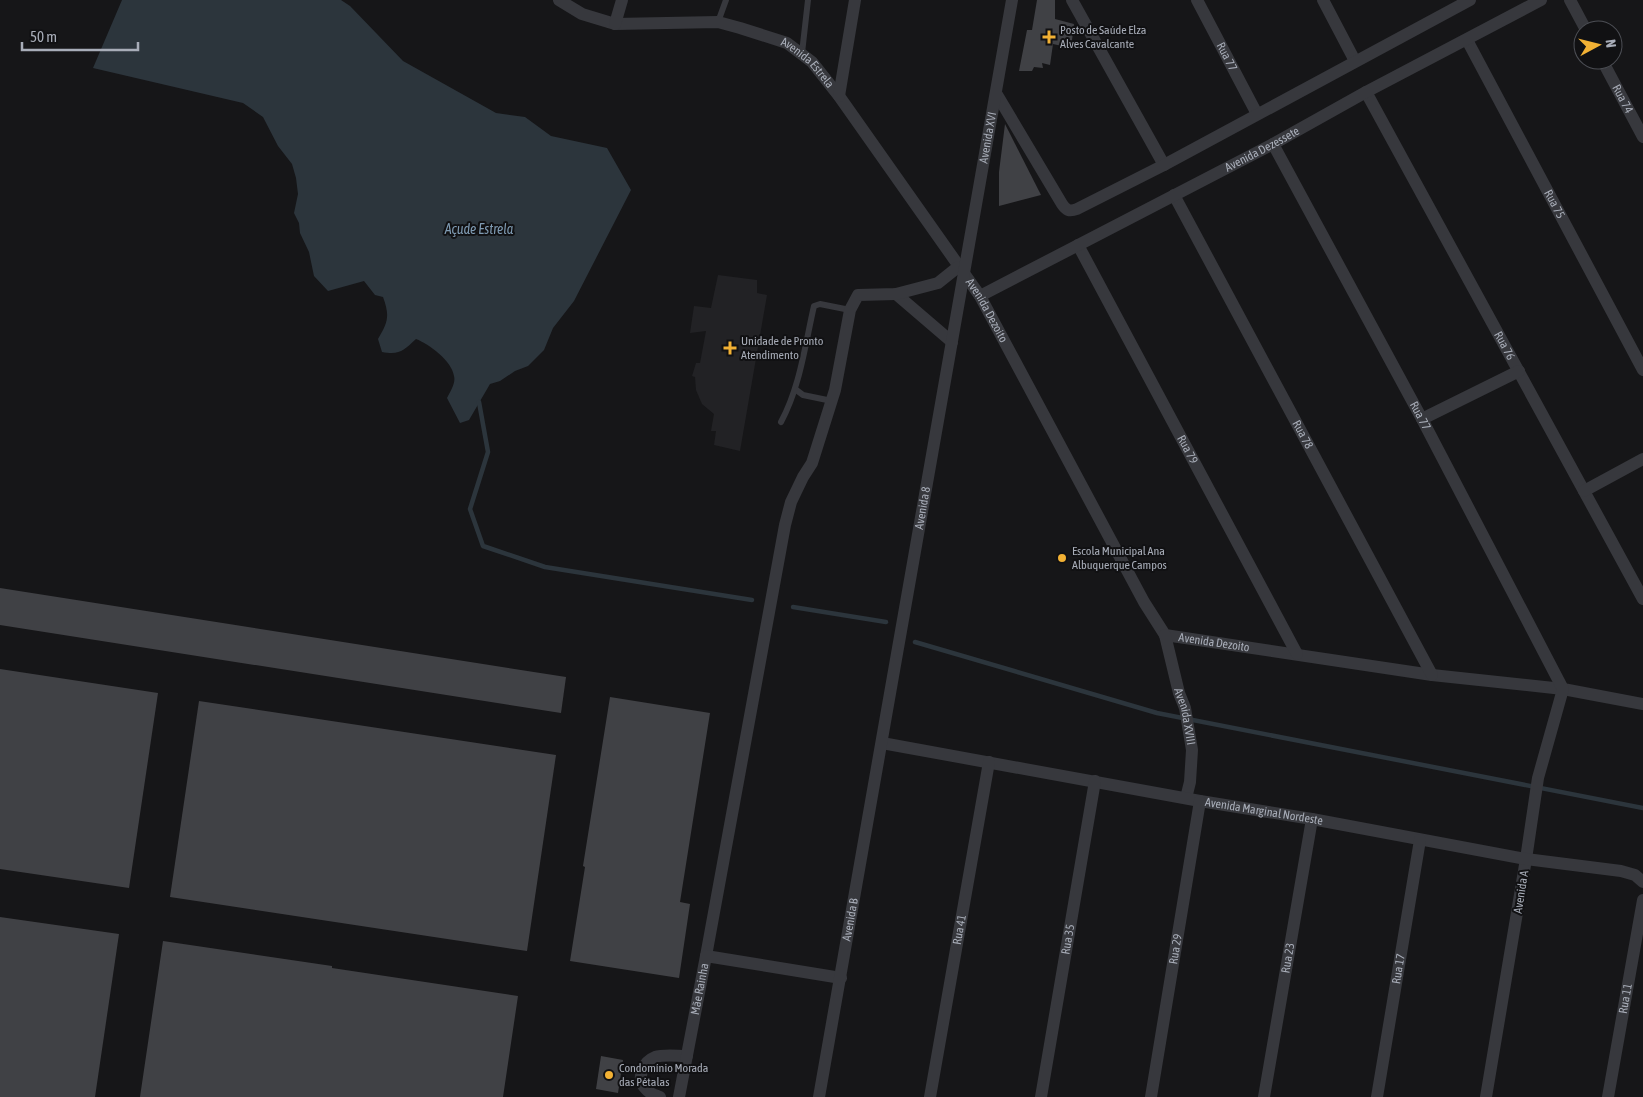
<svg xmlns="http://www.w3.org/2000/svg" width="1643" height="1097" viewBox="0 0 1643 1097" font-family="'Asap Condensed',sans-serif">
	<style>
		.built { fill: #222225 }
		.water { fill: #2c353c }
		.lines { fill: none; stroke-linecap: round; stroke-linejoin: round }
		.stream { stroke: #2c353c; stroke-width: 4.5 }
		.building { fill: #404145 }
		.lane { stroke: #37383d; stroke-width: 6 }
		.street { stroke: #37383d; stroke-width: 12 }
		.poi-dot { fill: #f2b134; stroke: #111113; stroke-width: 2 }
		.labels { text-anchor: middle; stroke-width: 4; stroke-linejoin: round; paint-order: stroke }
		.poi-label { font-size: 12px; fill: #a8adb8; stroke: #111113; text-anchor: start }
		.street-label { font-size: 12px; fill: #a8adb8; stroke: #111113 }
		.water-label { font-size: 14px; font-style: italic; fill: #7f9bb3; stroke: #111113 }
	</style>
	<rect width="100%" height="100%" fill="#161618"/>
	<!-- built -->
	<path class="built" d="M718,275L757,280V293L767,295L740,451L714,445L716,431H711L714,414L702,404L696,390L695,377L692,376L696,363H700L706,331L690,333L694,306L711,308Z"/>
	<!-- water -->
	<path class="water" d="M122,0H341L350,6L403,61L496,113L525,117L551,136L607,148L631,190L574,301L553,328L544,350L528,366L515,371L500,381L490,384L469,420L460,423L447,398C450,392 456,383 454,376C452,361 429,344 416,339C403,351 400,355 382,352L378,339C388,322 390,316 383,297L375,295L364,281L328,291L314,276L309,252L300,233L299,223L294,213L298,194L296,178L292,164L278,146L263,117L243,103L93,68Z"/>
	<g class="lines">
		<!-- stream -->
		<g class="stream">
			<path d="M479,402L488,452L470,509L483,546L545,567L752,600"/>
			<path d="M793,607L886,622"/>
			<path d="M915,642L1157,713L1643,808"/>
		</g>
	</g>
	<!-- building -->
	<g class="building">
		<path d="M1037,0H1055V19L1074,24L1071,48L1053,44L1050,65L1042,63L1043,68L1034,67L1032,71H1019L1027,30H1032Z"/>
		<path d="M1005,124L1041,195L999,206V172Z"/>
		<path d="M0,588L566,677L561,713L0,625Z"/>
		<path d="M0,669L158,693L129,888L0,869Z"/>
		<path d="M610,697L710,713L680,902L690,904L679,978L570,961L585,867L583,866Z"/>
		<path d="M199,701L556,755L527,951L170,897Z"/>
		<path d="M0,917L119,934L95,1097H0Z"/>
		<path d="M163,941L332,966V968L518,996L503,1097H140Z"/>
		<path d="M601,1056L623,1060L618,1093L596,1089Z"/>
	</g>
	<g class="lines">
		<!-- lane -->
		<g class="lane">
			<path d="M718,22L726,0"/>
			<path d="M802,53L808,0"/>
			<path d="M795,389L803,395L832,401"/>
			<path d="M781,422C800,387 805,345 814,306L820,304L850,310"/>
		</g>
		<!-- street -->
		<g class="street">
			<path id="s1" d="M559,0L582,14L615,24L718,22L740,28L787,43L812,62L839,96L980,296L1144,602L1165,635L1432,675L1563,689L1643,704"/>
			<path d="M1072,0L1164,165"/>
			<path id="s2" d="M1197,0L1257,114"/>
			<path d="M1323,0L1355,61"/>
			<path d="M1570,0L1586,30"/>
			<path d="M615,24L622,0"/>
			<path id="s3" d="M1467,40L1643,370"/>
			<path id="s4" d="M1602,60L1643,137"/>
			<path id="s5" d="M1366,92L1643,599"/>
			<path d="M996,93L1062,204C1066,210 1069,212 1077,209L1164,165L1470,0"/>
			<path d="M839,96L855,0"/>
			<path id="s6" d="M1273,144L1422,419L1563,689L1538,778L1526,859L1486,1097"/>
			<path id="s7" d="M1174,195L1432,675"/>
			<path id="s8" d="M1078,245L1297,654"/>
			<path d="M896,294L952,342"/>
			<path id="s9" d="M980,296L1273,144L1366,92L1541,0"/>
			<path d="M1422,419L1519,371"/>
			<path d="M1584,491L1643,459"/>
			<path id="s10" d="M1165,635L1179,693L1185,708L1192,750L1190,782L1186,798"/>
			<path id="s11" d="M882,743L1200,801L1312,819L1526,859L1621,871L1635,875L1643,882"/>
			<path d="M706,956L785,525L791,502L803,477L812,463L835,390L850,310L858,295L896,294L938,283L958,267"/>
			<path d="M660,1097C655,1095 650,1094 646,1089C636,1079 642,1062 655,1057C664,1054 677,1056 687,1056"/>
			<path id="s12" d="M679,1097L706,956L841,978"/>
			<path id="s13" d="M819,1097L1012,0"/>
			<path id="s14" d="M930,1097L989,762"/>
			<path id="s15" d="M1041,1097L1095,781"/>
			<path id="s16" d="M1151,1097L1200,801"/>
			<path id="s17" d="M1264,1097L1312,819"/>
			<path id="s18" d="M1377,1097L1420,840"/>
			<path id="s19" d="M1608,1097L1643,900"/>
		</g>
	</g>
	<!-- markers -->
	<g class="poi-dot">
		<path d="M1046.5 29.5h5v5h5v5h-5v5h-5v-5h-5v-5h5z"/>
		<path d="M727.5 340.5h5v5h5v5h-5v5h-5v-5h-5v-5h5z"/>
		<circle cx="1062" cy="558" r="5"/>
		<circle cx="609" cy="1075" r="5"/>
	</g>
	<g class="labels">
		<!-- poi labels -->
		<g class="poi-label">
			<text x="1060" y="34">Posto de Saúde Elza<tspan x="1060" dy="14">Alves Cavalcante</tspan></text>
			<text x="741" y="345">Unidade de Pronto<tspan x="741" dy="14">Atendimento</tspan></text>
			<text x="1072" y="555">Escola Municipal Ana<tspan x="1072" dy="14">Albuquerque Campos</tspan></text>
			<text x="619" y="1072">Condomínio Morada<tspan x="619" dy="14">das Pétalas</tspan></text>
		</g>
		<!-- street labels -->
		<g class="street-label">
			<text dy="4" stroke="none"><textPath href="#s2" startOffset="64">Rua 77</textPath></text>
			<text dy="4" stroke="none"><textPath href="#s1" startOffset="265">Avenida Estrela</textPath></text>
			<text dy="4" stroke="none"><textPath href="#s4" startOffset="44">Rua 74</textPath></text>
			<text dy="4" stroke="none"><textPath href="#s13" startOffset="974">Avenida XVI</textPath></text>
			<text dy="4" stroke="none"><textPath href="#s9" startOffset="318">Avenida Dezessete</textPath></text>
			<text dy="4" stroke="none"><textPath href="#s3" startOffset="186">Rua 75</textPath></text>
			<text dy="4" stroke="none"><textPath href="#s1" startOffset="572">Avenida Dezoito</textPath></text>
			<text dy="4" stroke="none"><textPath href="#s5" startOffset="289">Rua 76</textPath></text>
			<text dy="4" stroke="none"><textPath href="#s6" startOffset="309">Rua 77</textPath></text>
			<text dy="4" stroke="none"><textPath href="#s7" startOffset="272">Rua 78</textPath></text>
			<text dy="4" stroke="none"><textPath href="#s8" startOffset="232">Rua 79</textPath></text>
			<text dy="4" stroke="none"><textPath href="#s13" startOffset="598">Avenida 8</textPath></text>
			<text dy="4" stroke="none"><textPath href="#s1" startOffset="992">Avenida Dezoito</textPath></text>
			<text dy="4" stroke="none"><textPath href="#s10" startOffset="84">Avenida XVIII</textPath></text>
			<text dy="4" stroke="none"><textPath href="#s11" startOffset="388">Avenida Marginal Nordeste</textPath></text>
			<text transform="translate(1521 892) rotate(-81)" y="4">Avenida A</text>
			<text dy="4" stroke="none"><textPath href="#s13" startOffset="180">Avenida B</textPath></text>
			<text dy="4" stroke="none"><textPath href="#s14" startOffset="170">Rua 41</textPath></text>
			<text dy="4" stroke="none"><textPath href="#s15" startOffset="160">Rua 35</textPath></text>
			<text dy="4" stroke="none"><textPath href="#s16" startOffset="150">Rua 29</textPath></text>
			<text dy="4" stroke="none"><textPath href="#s17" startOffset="141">Rua 23</textPath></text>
			<text dy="4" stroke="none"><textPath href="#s18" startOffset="130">Rua 17</textPath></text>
			<text dy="4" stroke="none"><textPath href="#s12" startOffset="110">Mãe Rainha</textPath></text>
			<text dy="4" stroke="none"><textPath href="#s19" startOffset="100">Rua 11</textPath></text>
		</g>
		<!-- water labels -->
		<g class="water-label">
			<text x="479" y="234">Açude Estrela</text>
		</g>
	</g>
	<!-- north arrow -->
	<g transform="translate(1598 45) rotate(83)"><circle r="24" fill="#111113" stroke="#4d4f55"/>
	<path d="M0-4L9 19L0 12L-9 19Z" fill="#f2b134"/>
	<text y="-8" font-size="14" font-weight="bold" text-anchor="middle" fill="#a8adb8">N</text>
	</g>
	<!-- scale -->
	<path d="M22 42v8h116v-8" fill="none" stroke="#a8adb8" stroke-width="2.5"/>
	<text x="30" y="42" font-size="15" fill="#a8adb8" stroke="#111113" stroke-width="4" paint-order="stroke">50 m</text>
</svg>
